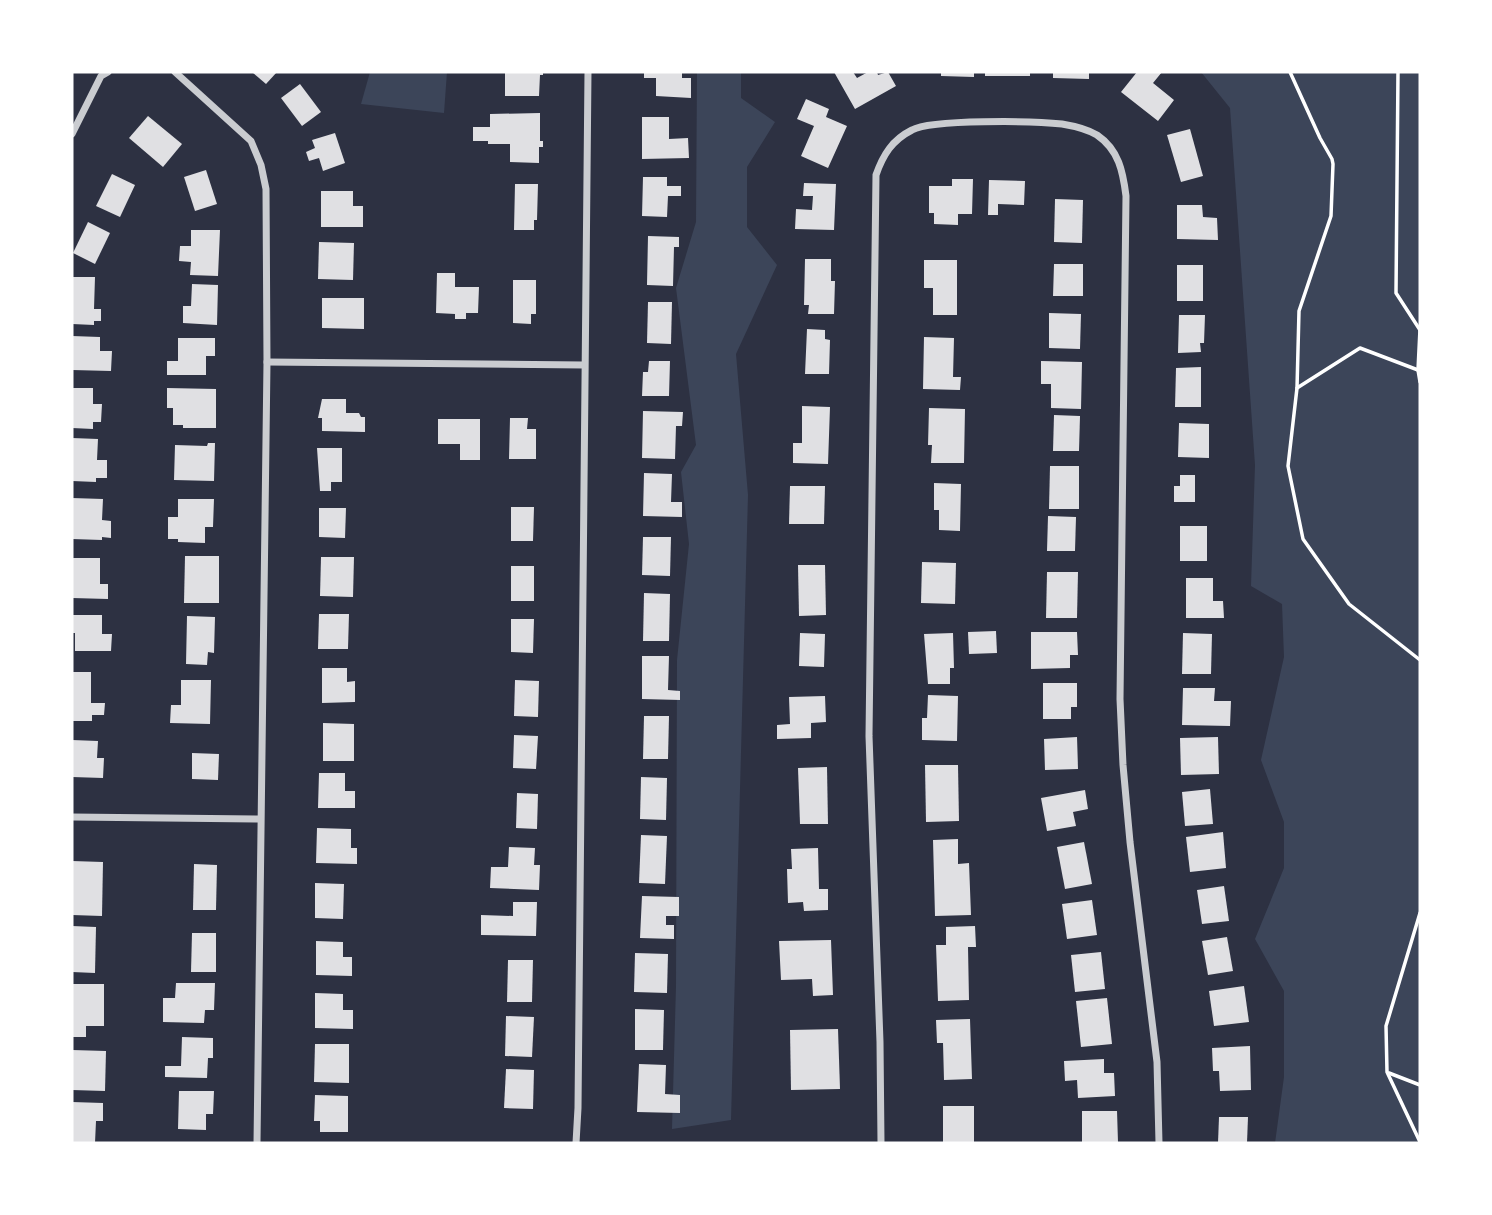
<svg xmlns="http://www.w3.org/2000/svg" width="1492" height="1215" viewBox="0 0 1492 1215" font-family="Mulish,sans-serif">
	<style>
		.green { fill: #3c4559 }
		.building { fill: #e0e0e3 }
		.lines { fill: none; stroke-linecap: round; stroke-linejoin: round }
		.path { stroke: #fff; stroke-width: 3.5 }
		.minor { stroke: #caccd0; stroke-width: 7 }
	</style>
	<rect width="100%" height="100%" fill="#2d3142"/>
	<!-- green -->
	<g class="green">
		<path d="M370,72H447L444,113L361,104Z"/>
		<path d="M697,72H741V98L775,122L747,167V227L777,265L736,354L748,495L731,1120L672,1129L676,986L677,660L689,544L681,472L696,445L676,288L696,222Z"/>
		<path d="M1201,72H1420V1143H1275L1284,1077V991L1255,939L1284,868V822L1261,760L1284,657L1282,604L1251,586L1255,465L1230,108Z"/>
	</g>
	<!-- building -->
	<g class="building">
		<path d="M252,72H277L266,84Z"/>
		<path d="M505,72H543V75H540L539,96H505Z"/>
		<path d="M644,72H682V78H691V98L656,96V78H644Z"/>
		<path d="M834,72H853L857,78L868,72H877L878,75L888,72L896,86L855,109Z"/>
		<path d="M941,72H974V77L941,76Z"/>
		<rect x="985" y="72" width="45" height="4"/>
		<path d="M1053,72H1089V79L1053,78Z"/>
		<path d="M1137,72H1162L1153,83L1174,100L1158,121L1121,92Z"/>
		<path d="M300,84L321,112L302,126L281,98Z"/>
		<path d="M806,99L829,109L826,117L847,126L828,168L801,156L814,126L797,119Z"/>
		<path d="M540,113V141H543V147H539V163L510,162V144H488V141H473V127H490V114Z"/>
		<path d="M148,116L182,144L163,167L129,138Z"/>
		<path d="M642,117H669V139L688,138L689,158L642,159Z"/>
		<path d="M1190,129L1203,176L1181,182L1167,135Z"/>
		<path d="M335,133L345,163L323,171L319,158L309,161L306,152L315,148L312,140Z"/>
		<path d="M206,170L217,204L195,211L184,177Z"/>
		<path d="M112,174L135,185L120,217L96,206Z"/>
		<path d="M643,177H667V186H681V196H668L667,217L642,216Z"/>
		<path d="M952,179H973L972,214H958V225L934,224V213H929V186H952Z"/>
		<path d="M989,180L1025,181L1024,205L998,204V215H988Z"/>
		<path d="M804,183L836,184L834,230L795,229L796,209L812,210L813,196H803Z"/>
		<path d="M515,184H538L537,220H534V230H514Z"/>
		<path d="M321,191H353V206H363V227H321Z"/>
		<path d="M1055,199L1083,200L1082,243L1054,242Z"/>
		<path d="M1177,205H1202L1203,217L1217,218L1218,240L1177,239Z"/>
		<path d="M88,222L110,233L95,264L73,253Z"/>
		<path d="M191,230H220L218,276L190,275L191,262L179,261L180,246H191Z"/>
		<path d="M648,236L679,237V247H674L673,286L647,285Z"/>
		<path d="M319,242L354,243L353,280L318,279Z"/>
		<path d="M805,259H831V281H835L834,314H808L809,305H804Z"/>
		<path d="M924,260H957V315H933V288H924Z"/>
		<path d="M1054,264H1083V296H1053Z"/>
		<rect x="1177" y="265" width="26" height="36"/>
		<path d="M437,273H455V287H479L478,313H466V319H455V314L436,313Z"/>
		<path d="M72,277H95L94,309H101V321H94V325L72,324Z"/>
		<path d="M513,280H536V314H531V324L513,323Z"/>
		<path d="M192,284L218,285L217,325L183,323V306H191Z"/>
		<path d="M322,298H364V329L322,328Z"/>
		<path d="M648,302H672L671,344L647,343Z"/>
		<path d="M1049,313L1081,314L1080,349L1049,348Z"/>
		<path d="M1179,315H1205L1204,343H1200L1201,352L1178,353Z"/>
		<path d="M807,329L825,330V339L830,340L829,374H805Z"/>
		<path d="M72,336L100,337V351H112L111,371L72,370Z"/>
		<path d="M924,337L954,338L953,377H961L960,390L923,389Z"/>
		<path d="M178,338H215V356H206V375H167V361H178Z"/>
		<path d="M649,361H670L669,396H642L643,372H648Z"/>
		<path d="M1041,361L1082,362L1081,409L1051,408V384H1041Z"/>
		<path d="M1201,367V407H1175L1176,368Z"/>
		<path d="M72,388H93V404H102L101,422H93V429L72,428Z"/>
		<path d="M167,388L216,389V428H183V425H173V408H167Z"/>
		<path d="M322,399H346V413H359L361,417H365V432L322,431V418H318Z"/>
		<path d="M802,406L830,407L828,464L793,463V443H802Z"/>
		<path d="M929,408L965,409L964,463H931L932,445H928Z"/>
		<path d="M643,411L683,412L682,426H676L675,459L642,458Z"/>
		<path d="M1054,415L1080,416L1079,451H1053Z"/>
		<path d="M510,418H528L527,429H536V459H509Z"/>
		<path d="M438,419H480V460H460V444H438Z"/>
		<path d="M1179,423L1209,424V458L1178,457Z"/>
		<path d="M72,438L98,439L97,460H107V478H96V482L72,481Z"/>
		<path d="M208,443H215L214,481L174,480L175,445L207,446Z"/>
		<path d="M317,448H342V482H331V491H320Z"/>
		<path d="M1050,466H1079V509H1049Z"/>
		<path d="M644,473L672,474L671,502H682V517L643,516Z"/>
		<path d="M1180,475H1195V502H1174V486H1180Z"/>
		<path d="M934,483L961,484L960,531L939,530V510H934Z"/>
		<path d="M790,486H825L824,524H789Z"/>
		<path d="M72,498L103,499L102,520L111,521V538L102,537V540L72,539Z"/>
		<path d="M178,499H214L213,527H205V543L178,542V539H168V517H178Z"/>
		<path d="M511,507H534L533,541H511Z"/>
		<path d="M319,508H346L345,538L319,537Z"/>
		<path d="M1048,516L1076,517L1075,551H1047Z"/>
		<rect x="1180" y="526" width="27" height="35"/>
		<path d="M643,537H671L670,576L642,575Z"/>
		<path d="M185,556H219V603H184Z"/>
		<path d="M321,557H354L353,597L320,596Z"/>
		<path d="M72,558H100V584H108V599L72,598Z"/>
		<path d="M922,562L956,563L955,604L921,603Z"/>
		<path d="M798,565H825L826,615L799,616Z"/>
		<rect x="511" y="566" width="23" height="35"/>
		<path d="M1047,572H1078L1077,618H1046Z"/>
		<path d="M1186,578H1213V601H1223L1224,618H1186Z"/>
		<path d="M644,593L670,594L669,641H643Z"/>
		<path d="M319,614H349L348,649H318Z"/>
		<path d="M72,615H102V634H112L111,651H75V633H72Z"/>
		<path d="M187,616L215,617L214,653L208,652L207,665L186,664Z"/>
		<path d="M511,619H534L533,653L511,652Z"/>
		<path d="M996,631L997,653L969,654L968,632Z"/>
		<path d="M1031,632H1077L1078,655H1070V668L1031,669Z"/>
		<path d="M800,633L825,634L824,667L799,666Z"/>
		<path d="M953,633L954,668H950V684H928L924,634Z"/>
		<path d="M1183,633L1212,634L1211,674H1182Z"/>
		<path d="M642,656H669L668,690L680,691V700L642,699Z"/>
		<path d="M322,668H347V682L355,681V702L322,703Z"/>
		<path d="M72,672H91V703H105L104,715H92V721H72Z"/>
		<path d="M181,680H211L210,724L170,723L171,705H181Z"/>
		<path d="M515,680L539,681L538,717L514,716Z"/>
		<path d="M1043,683H1077V707H1071V719H1043Z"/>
		<path d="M1183,688H1215L1214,701H1231L1230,726L1182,725Z"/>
		<path d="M928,695L958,696L957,741L922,740V718H927Z"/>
		<path d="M825,696L826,722L811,723V738L777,739V725L790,724L789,697Z"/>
		<path d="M644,716H669L668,759H643Z"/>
		<path d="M323,723L354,724V761H323Z"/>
		<path d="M514,735L538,736L536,769L513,768Z"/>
		<path d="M1077,737L1078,769L1045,770L1044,739Z"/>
		<path d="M1218,737L1219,774L1181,775L1180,738Z"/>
		<path d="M72,740L98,741L97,758H104L103,778L72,777Z"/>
		<path d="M192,753L219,754L218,780L192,779Z"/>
		<path d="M925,765H958L959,821L926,822Z"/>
		<path d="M827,767L828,824H800L798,768Z"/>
		<path d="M319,773H345V791H355V808H318Z"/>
		<path d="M641,777L667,778L666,820L640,819Z"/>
		<path d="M1210,789L1213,824L1185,826L1182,792Z"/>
		<path d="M1085,790L1088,809L1073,812L1076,826L1047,831L1041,798Z"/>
		<path d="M517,793L538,794L537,829L516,828Z"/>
		<path d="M317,828L351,829V848H357V864L316,863Z"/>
		<path d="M1223,832L1226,868L1190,872L1186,837Z"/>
		<path d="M641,835L667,836L665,884L639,883Z"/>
		<path d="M958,839V864L969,863L971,915L935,916L933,840Z"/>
		<path d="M1084,842L1092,884L1065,889L1057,847Z"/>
		<path d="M509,847L535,848L534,865H540L539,890L490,888L491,867H508Z"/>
		<path d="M818,848L819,889H828V910L804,911L803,902L788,903L787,869H792L791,849Z"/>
		<path d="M72,861L103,862L102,916L72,915Z"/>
		<path d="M194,864L217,865L216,910H193Z"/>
		<path d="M315,883L344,884L343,919L315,918Z"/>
		<path d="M1224,886L1229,921L1202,924L1197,890Z"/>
		<path d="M642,896L679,897V916H666V925H674V939L640,938Z"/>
		<path d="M1092,900L1097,935L1067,939L1062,904Z"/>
		<path d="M513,902H537L536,936L481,935V915L513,916Z"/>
		<path d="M72,926L96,927L95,973L72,972Z"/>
		<path d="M975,926L976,947H968L969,1000L938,1001L936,945H946V927Z"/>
		<path d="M192,933H216V972H191Z"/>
		<path d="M1227,937L1233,971L1208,975L1202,941Z"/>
		<path d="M831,940L833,995L813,996L812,979L781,980L779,941Z"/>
		<path d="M316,941L343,942V957H352V976L316,975Z"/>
		<path d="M1101,952L1105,989L1075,992L1071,955Z"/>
		<path d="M635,953L668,954L667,993L634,992Z"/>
		<path d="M508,960H533L532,1002H507Z"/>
		<path d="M176,983H215L214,1010H205L204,1023L163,1022V998H175Z"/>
		<path d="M72,984H104V1026H86V1037H72Z"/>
		<path d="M1244,986L1249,1022L1214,1026L1209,991Z"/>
		<path d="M315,993L343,994V1010H353V1029L315,1028Z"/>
		<path d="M1107,998L1112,1044L1081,1047L1076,1001Z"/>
		<path d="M635,1009L664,1010L663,1050H635Z"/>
		<path d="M506,1016L534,1017L532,1057L505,1056Z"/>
		<path d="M970,1019L972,1079L944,1080L943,1043H937L936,1020Z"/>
		<path d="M838,1029L840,1089L791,1090L790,1030Z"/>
		<path d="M182,1037L213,1038V1058H208L207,1078L165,1077V1066H181Z"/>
		<path d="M315,1044H349V1083L314,1082Z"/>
		<path d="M1250,1046L1251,1090L1220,1091L1219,1071H1213L1212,1048Z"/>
		<path d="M72,1050L106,1051L105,1091L72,1090Z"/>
		<path d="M1104,1059V1073H1114L1115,1096L1078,1098L1077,1080L1065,1081L1064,1061Z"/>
		<path d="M639,1064L666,1065L665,1094L680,1095V1113L637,1112Z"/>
		<path d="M506,1069L534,1070L533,1109L504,1108Z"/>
		<path d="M179,1091H214L213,1114H206V1130L178,1129Z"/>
		<path d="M315,1095L348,1096V1132H320V1121H314Z"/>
		<path d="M72,1102L103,1103V1121H96L95,1143H72Z"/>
		<rect x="943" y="1106" width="31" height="37"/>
		<path d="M1082,1111H1117L1118,1143H1082Z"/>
		<path d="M1219,1117H1248L1247,1143H1218Z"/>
	</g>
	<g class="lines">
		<!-- path -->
		<g class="path">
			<path d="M1290,72L1320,138L1332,159L1333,164L1331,216L1299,311L1297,388L1288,466L1303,539L1349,604L1420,660"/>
			<path d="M1398,72L1396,293L1420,330"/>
			<path d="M1420,329L1418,370L1420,382"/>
			<path d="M1297,388L1360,348L1418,370"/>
			<path d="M1420,913L1386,1026L1387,1072L1420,1142"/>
			<path d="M1389,1073L1420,1085"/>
		</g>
		<!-- minor -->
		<g class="minor">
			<path d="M175,72L251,141L261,165L266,189L267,362L257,1143"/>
			<path d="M72,134L101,76L108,72"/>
			<path d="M267,362L584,365"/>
			<path d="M72,817L260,819"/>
			<path d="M576,1143L578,1108L588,72"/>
			<path d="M881,1143L880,1042L869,736L876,175C883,155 892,140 912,130C931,119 1035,121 1062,124C1074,126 1087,129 1097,135C1119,150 1123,172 1126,196L1120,699L1123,765L1130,842L1157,1062L1159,1143"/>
		</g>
	</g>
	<!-- border -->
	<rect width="1492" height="1215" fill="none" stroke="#ffffff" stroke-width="147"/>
</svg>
